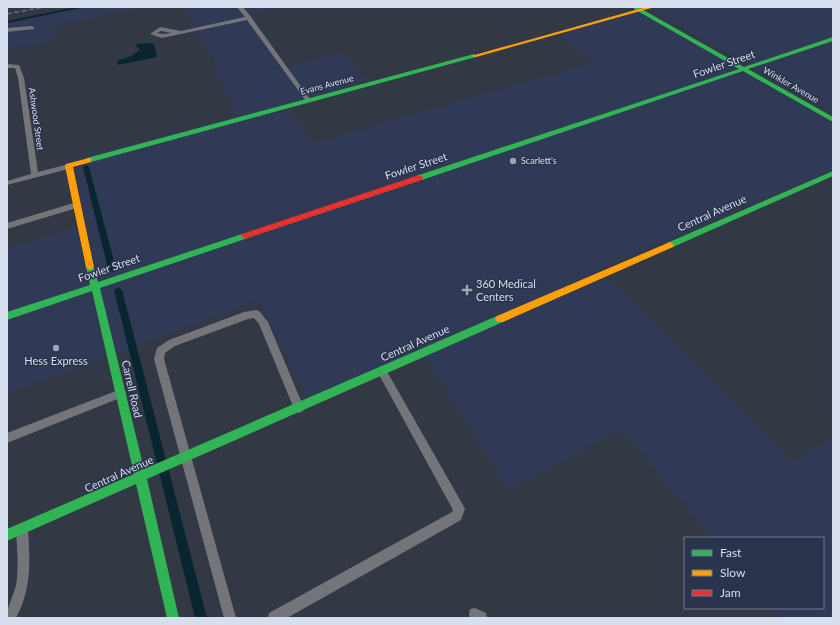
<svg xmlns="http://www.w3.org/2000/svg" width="840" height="625" viewBox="0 0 840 625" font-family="Lato,sans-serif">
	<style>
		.built { fill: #303956 }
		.water { fill: #092630 }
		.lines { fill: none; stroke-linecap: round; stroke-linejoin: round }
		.canal { fill: #092630; fill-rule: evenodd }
		.street { fill: #74747b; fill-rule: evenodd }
		.fast { fill: #30b455; fill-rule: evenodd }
		.slow { fill: #ff9f0a; fill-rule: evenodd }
		.jam { fill: #e5322d; fill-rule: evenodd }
		.rail { stroke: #6b6e75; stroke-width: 1.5; stroke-dasharray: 5 2.5; stroke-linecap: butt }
		.poi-dot { fill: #9ea4b3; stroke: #2b344d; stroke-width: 1.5 }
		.labels { text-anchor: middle; stroke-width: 3; stroke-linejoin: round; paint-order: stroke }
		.far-street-label { font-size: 9px; fill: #d7deee; stroke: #2b344d }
		.far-poi-label { font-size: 9px; fill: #d7deee; stroke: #2b344d; text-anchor: start }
		.street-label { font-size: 11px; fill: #d7deee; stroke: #2b344d }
		.poi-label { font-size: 11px; fill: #d7deee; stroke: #2b344d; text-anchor: start }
	</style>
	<rect width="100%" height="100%" fill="#333845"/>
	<!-- built -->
	<g class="built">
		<path d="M83,7H147L49,27L56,39L7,50V21Z"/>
		<path d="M183,7H285L244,15L282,68L343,53L366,80L285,105L66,165V161L238,116L213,63L215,62Z"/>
		<path d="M657,7H833V38L749,65L650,9Z"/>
		<path d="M640,11L739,69L98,282L73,166L287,107L314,143L595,62L557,34Z"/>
		<path d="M833,41V113L754,68Z"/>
		<path d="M744,71L833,123V170L600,269L601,271L308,400L259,301L117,353L99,287Z"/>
		<path d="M77,227L89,285L7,313V249Z"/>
		<path d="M606,276L790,462L833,439V618H778L770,608H823V538H712L627,435L620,434L617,430L514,488L508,489L426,356Z"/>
		<path d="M90,290L107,357L7,394V319Z"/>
	</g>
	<!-- water -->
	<path class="water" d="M151,43L154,44L157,57L118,65L117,61L131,56L140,50L135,44Z"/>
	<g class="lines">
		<!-- canal -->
		<g class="canal">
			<path d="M76,7H85L7,23V21Z"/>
			<path d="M86,165L89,167L116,269L112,272L108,269L83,167Z"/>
			<path d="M118,287L122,290L207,618H195L114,290Z"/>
		</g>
		<!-- street -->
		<g class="street">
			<path d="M237,7H243L251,17L310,99V101H306L247,20L162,38L150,34L160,27L181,31L245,17ZM161,31L172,33L162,34L157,33Z"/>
			<path d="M32,26L34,27V29L7,32V28Z"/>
			<path d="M7,64L19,65L24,78L38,172L69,164L73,166L72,168L7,185V181L31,174L18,78L15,68H7Z"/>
			<path d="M77,202L80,203V207L7,229V223Z"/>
			<path d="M256,310L259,311L268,322L304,408L303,411L299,413L295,411L259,324L254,318L248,319L175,346L165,353L164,359L236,618H224L154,359L157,348L169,340L244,312Z"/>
			<path d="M382,367L385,368L463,505L465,509L461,520L287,618H268L269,613L452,512L453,510L377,371L379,368Z"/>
			<path d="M121,389L125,390L126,393L125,396L7,443V433Z"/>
			<path d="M22,523L26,525L28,529C30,562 32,588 16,618H7C7,605 13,598 16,585C19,567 17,548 16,529L18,525Z"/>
			<path d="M475,608L486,613L487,618H470L469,614L470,609Z"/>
		</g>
		<!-- fast -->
		<g class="fast">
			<path d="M634,7H638L744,67L833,37V41L748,69L833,117V122L743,71L422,180H416V176L739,69L634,9Z"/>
			<path d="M474,54L477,56L476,57L91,162H87L85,160L87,158Z"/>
			<path d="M833,171V176L673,247L670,248L666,245L667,243Z"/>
			<path d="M245,233L249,236L248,238L100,288L144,469L497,316H503L505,319L503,322L147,479L179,618H167L136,484L7,541V529L134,474L92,291L7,320V312L90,285L86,267L87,265H93L98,282Z"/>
		</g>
		<!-- slow -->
		<g class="slow">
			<path d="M646,7H655L476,57L471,56Z"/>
			<path d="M89,158H91V162L73,167L94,267L90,270L86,267L65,166L66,164Z"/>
			<path d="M670,242L674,245L673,247L503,322H497L495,319L497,316Z"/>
		</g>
		<!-- jam -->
		<path class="jam" d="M416,176H422L423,178L422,180L245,239L241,236L242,234Z"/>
		<!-- rail -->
		<path class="rail" d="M7,14L44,7"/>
	</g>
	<!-- markers -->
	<g class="poi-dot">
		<circle cx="513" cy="161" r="4"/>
		<path d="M465 284h4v4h4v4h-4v4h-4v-4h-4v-4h4z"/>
		<circle cx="56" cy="348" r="4"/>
	</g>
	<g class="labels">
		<!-- far-street labels -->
		<g class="far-street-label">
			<text transform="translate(327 85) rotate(-15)" y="3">Evans Avenue</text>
			<text transform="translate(791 85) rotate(30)" y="3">Winkler Avenue</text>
			<text transform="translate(36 119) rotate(82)" y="3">Ashwood Street</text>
		</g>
		<!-- far-poi labels -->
		<g class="far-poi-label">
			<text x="521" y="164">Scarlett's</text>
		</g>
		<!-- street labels -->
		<g class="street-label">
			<text transform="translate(724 64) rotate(-19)" y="4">Fowler Street</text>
			<text transform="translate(416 166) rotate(-18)" y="4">Fowler Street</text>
			<text transform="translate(712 213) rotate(-24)" y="4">Central Avenue</text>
			<text transform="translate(109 268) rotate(-19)" y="4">Fowler Street</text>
			<text transform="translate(415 343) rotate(-24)" y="4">Central Avenue</text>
			<text transform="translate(132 389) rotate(77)" y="4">Carrell Road</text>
			<text transform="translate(119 474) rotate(-24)" y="4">Central Avenue</text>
		</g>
		<!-- poi labels -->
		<g class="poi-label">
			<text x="476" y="288">360 Medical<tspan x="476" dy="13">Centers</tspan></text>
			<text x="56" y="365" text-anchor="middle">Hess Express</text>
		</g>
	</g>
	<!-- border -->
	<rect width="840" height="625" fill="none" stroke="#d7deee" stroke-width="16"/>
	<!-- legend -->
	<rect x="684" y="537" width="140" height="72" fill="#2b344d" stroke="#70788d"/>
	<rect x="692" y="550" width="20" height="6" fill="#30b455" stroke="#70788d"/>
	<text x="720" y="557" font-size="12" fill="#d7deee">Fast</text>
	<rect x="692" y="570" width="20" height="6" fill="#ff9f0a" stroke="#70788d"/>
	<text x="720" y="577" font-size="12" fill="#d7deee">Slow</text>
	<rect x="692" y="590" width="20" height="6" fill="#e5322d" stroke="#70788d"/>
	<text x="720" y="597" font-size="12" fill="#d7deee">Jam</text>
</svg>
